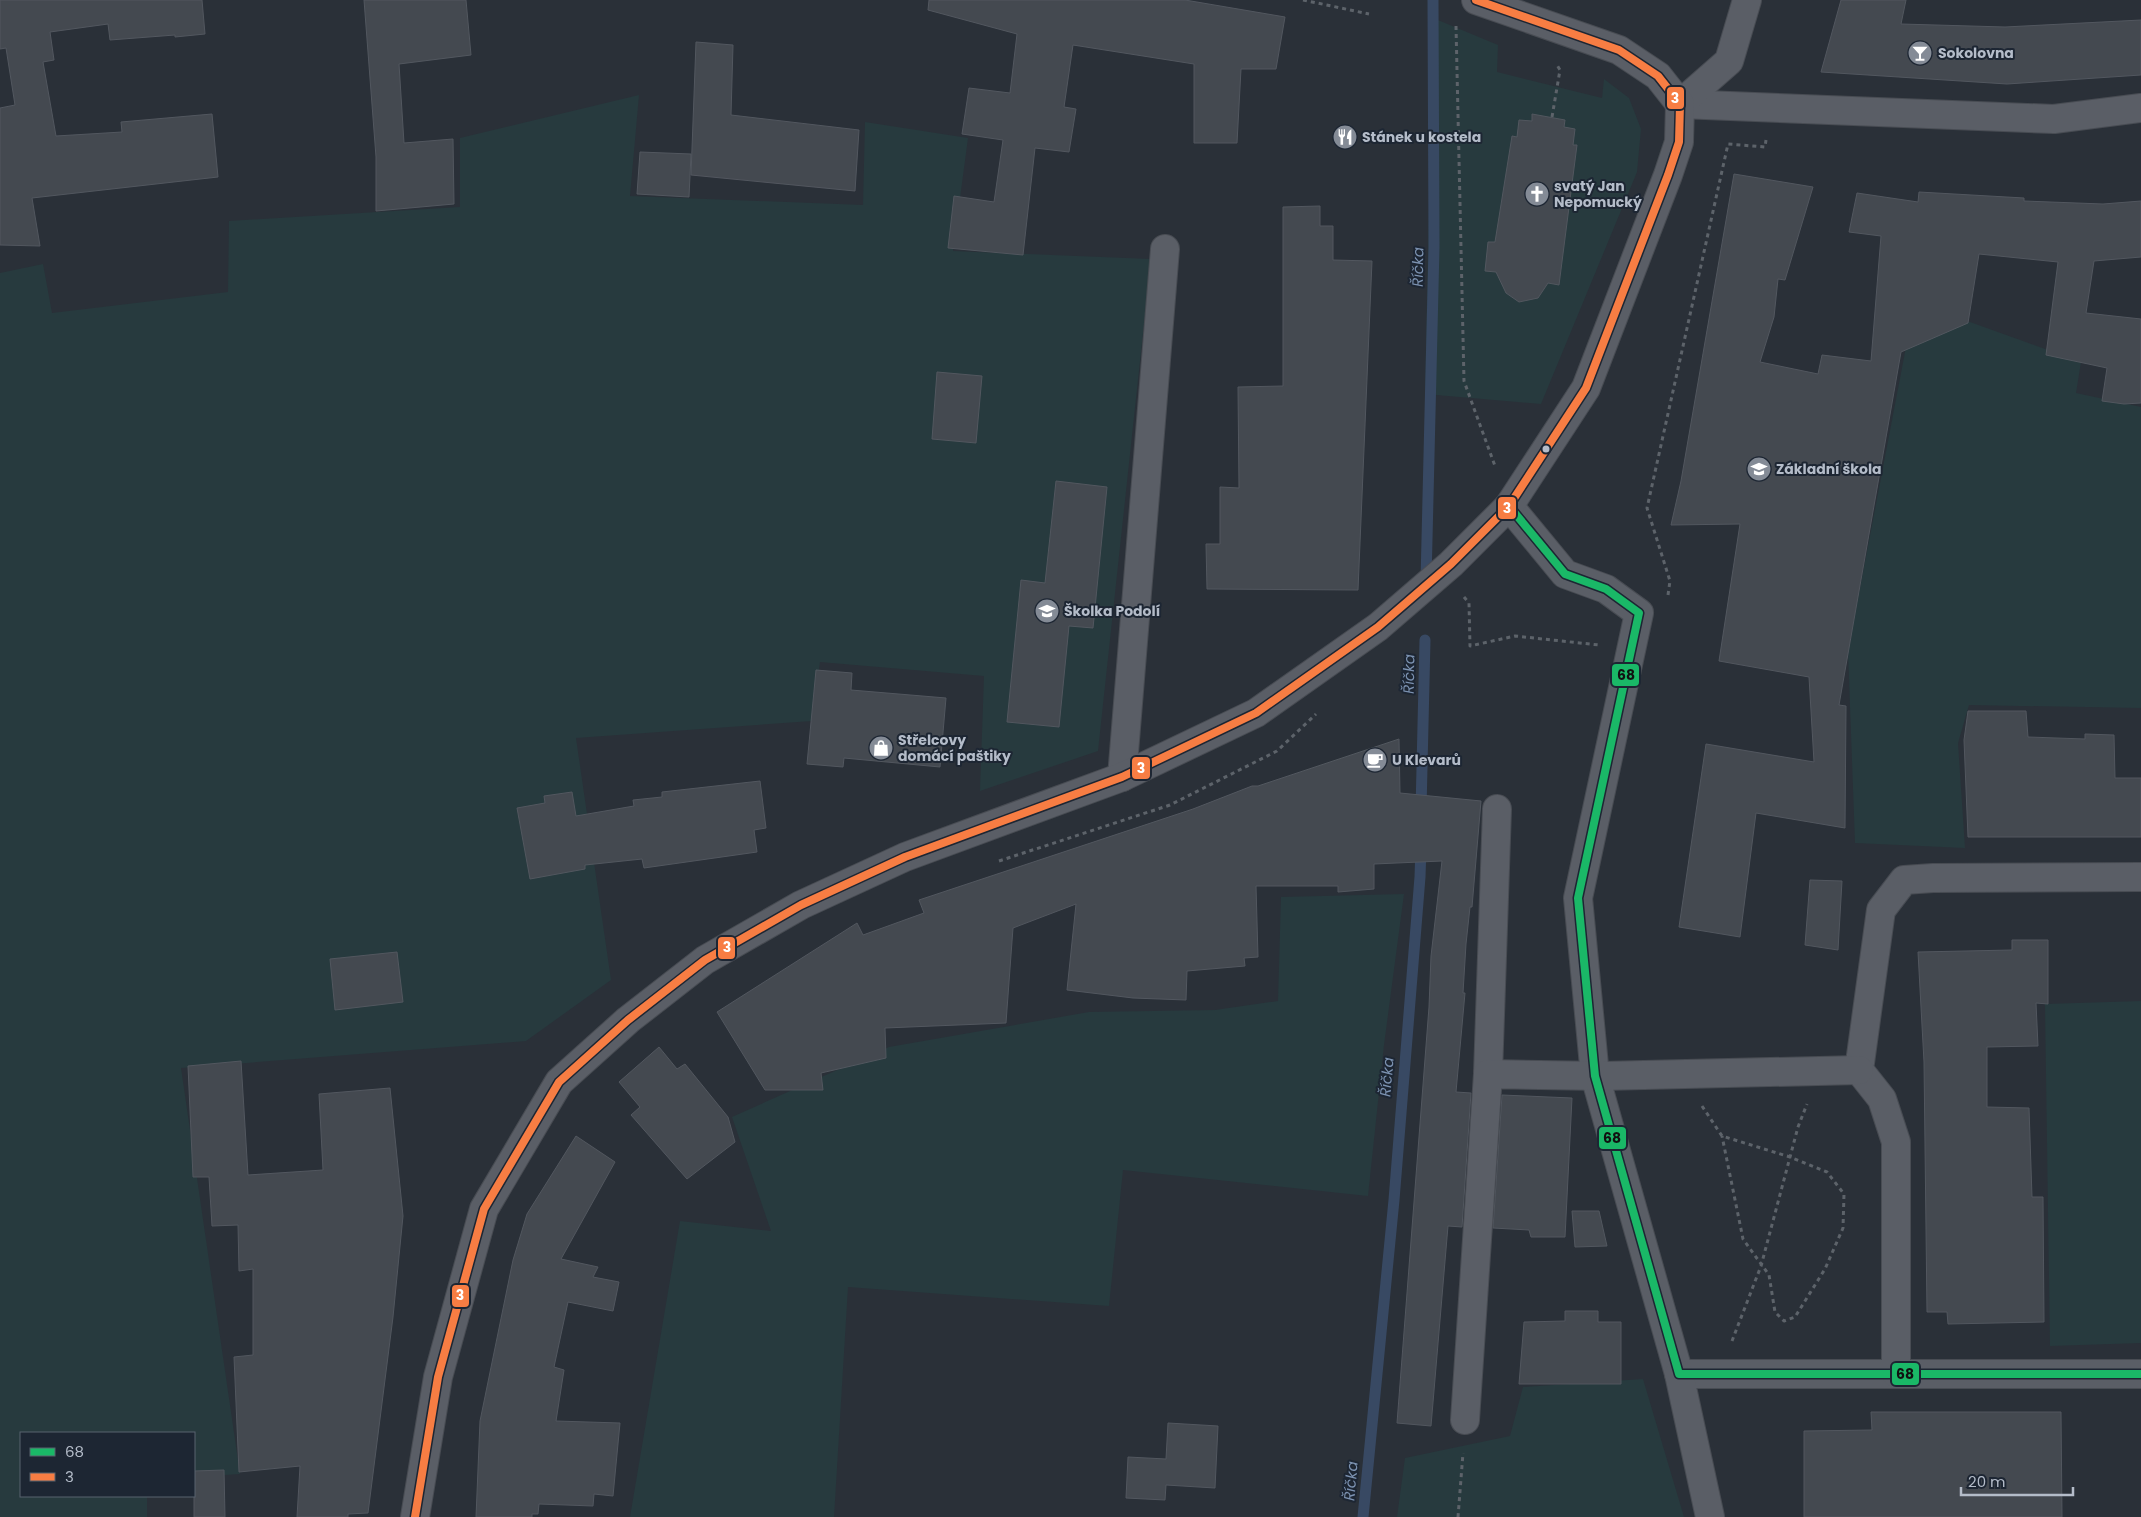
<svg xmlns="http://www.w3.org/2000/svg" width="2141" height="1517" viewBox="0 0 2141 1517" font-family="Poppins,sans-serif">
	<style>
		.green { fill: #273a3e }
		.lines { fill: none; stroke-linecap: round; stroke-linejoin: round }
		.stream { stroke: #384963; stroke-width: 11 }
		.building { fill: #444950; stroke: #52575f }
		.minor-casing { stroke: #484c53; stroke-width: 30 }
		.path { stroke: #5d636a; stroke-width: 3; stroke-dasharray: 4 4; stroke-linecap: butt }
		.minor { stroke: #5a5e66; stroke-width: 28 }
		.bus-1-casing { stroke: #1d2633; stroke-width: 11 }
		.bus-2-casing { stroke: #1d2633; stroke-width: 11 }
		.bus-1 { stroke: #1ab867; stroke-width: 8 }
		.bus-2 { stroke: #f77d43; stroke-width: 8 }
		.bus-dot { fill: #b4bcc9; stroke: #1d2633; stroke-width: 2 }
		.labels { text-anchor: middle; stroke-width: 4; stroke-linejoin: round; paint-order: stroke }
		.poi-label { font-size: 14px; font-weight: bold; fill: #b4bcc9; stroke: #1d2633; text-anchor: start }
		.water-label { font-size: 15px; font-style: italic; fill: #7c92b1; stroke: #1d2633 }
		.line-badge { stroke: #1d2633; stroke-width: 2 }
		.badge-label { font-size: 14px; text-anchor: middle; font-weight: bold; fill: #fff }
		.pale-badge-label { font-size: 14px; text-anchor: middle; font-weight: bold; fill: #111 }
	</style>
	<rect width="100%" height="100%" fill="#2a3038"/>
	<!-- green -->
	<g class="green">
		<path d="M1433,18L1498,45L1497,72L1602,98L1604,79L1629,98L1641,129L1637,172L1541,404L1425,394Z"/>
		<path d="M639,95L630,196L863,205L865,122L968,138L953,251L1151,259L1098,751L980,791L984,676L820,662L812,721L576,738L611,980L526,1041L181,1068L240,1474L194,1477V1433H21V1496H147V1517H0V273L43,264L52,313L228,292L229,221L460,207V138Z"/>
		<path d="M1970,322L2081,362L2076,393L2141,407V708L1969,705L1958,743L1965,848L1855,843L1848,651L1910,326Z"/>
		<path d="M1404,894L1384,1045L1368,1196L1123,1170L1109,1306L848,1287L834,1517H630L680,1221L771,1231L732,1117L889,1047L1089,1012L1215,1010L1278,1001L1281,897Z"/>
		<path d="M2141,1001V1343L2050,1346L2045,1004Z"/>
		<path d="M1643,1379L1684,1517H1397L1405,1458L1510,1436L1523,1387Z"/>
	</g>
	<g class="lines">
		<!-- stream -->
		<g class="stream">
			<path d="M1426,581L1434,247L1433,0"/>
			<path d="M1421,810L1425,640"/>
			<path d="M1363,1517L1394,1200L1420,877L1421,846"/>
		</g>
	</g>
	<!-- building -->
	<g class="building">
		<path d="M0,0H202L205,34L175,37V35L110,40L108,24L50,32L54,60L43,62L56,136L122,132L121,122L212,114L218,177L32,198L40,246L0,245V108L15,105L6,48L0,49Z"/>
		<path d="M364,0H466L471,55L399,64L404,143L453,139L454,204L376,211V157Z"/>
		<path d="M929,0H1185L1285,17L1276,69H1241L1237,143H1194V64L1073,45L1064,107L1076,109L1069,152L1035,148L1023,255L948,248L954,196L994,202L1003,140L962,134L969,88L1010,93L1017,34L928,10Z"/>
		<path d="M1841,0H1906L1901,24L2005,27L2141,20V75L2007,84L1821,72Z"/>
		<path d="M696,42L733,45L731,115L859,130L855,191L691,175Z"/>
		<path d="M1532,114L1565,120L1564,127L1575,129L1573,145H1577L1559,285L1548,283L1538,298L1519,302L1506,293L1496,272L1485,271L1488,242H1495L1512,136L1517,137L1519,120L1532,121Z"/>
		<path d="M640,152L691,154L689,197L637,194Z"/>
		<path d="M1734,174L1813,187L1785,280L1778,279L1774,317L1760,362L1818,374L1822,355L1871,361L1881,236L1849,232L1857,193L1918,202L1919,192L2024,198V201L2103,204L2141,201V257L2094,261L2086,313L2141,319V403L2124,404L2102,401L2107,368L2046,355L2058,262L1979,254L1968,323L1901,352L1839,705L1846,706L1845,828L1756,813L1740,937L1679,927L1706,744L1814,762L1809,677L1719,661L1740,524L1671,525L1681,481Z"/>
		<path d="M1320,206V226H1333V260L1372,261L1358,590L1207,589L1206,544H1220V487L1239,488L1238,387L1283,386V207Z"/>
		<path d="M937,372L982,376L976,443L932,439Z"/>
		<path d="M1056,481L1107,487L1093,628L1069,626L1059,727L1007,722L1021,580L1045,583Z"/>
		<path d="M816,670L852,673L851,690L946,698L940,767L844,758L843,767L807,764Z"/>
		<path d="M1968,711H2026L2028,737L2085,739V734L2114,735L2115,778H2141V837H1968L1964,740Z"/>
		<path d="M1399,739L1400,793L1481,801L1472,907H1470L1466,944L1463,993H1465L1456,1092L1471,1093L1462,1227L1448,1226L1431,1426L1397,1423L1429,1007L1431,956L1442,861L1374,864V889L1338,892V886H1256L1258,957L1244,958L1245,966L1187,971L1186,1000L1133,998L1067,990L1076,904L1013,928L1006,1023L885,1028L886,1058L821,1073L823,1090H765L717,1012L857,923L863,935L924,913L919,900L1193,809L1252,786H1258Z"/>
		<path d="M760,781L766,828L754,830L757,852L644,868L642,859L585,865V869L530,879L517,808L545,803L544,796L572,792L576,816L634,806L633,800L662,797V792Z"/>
		<path d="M1810,880L1842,881L1838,950L1805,945Z"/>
		<path d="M2012,940H2048V1004L2036,1003L2038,1046L1987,1047V1107L2029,1108L2032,1197H2043L2044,1322L1948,1324L1947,1312H1927L1924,1062L1918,952L2012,950Z"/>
		<path d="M397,952L403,1002L335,1010L330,959Z"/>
		<path d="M659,1047L677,1069L685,1064L728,1117L735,1142L687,1179L631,1115L640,1107L619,1082Z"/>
		<path d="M241,1061L248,1175L323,1170L319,1094L390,1088L403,1216L393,1317L368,1513L348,1514V1517H297L300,1466L239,1472L234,1357L253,1355V1269L239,1271L238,1225L212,1226L209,1177H193L188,1066Z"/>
		<path d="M1502,1095L1572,1098L1565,1237H1531L1529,1230L1493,1228Z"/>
		<path d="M576,1136L615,1162L561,1259L598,1267L593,1277L619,1282L613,1311L568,1302L554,1367L564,1370L556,1421L620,1423L613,1496L594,1494L593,1506L539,1504L538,1514H532V1517H476L480,1421L513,1260L527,1214Z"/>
		<path d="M1572,1211H1599L1607,1246L1575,1247Z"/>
		<path d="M1565,1311H1598V1322H1621V1384H1519L1524,1322L1565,1321Z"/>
		<path d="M1871,1412H2061L2062,1517H1804V1431L1872,1430Z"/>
		<path d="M1168,1423L1218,1426L1215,1488L1166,1485L1165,1500L1126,1498L1128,1457L1166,1459Z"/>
		<path d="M224,1470L225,1517H194V1471Z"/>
	</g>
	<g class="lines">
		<defs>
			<g id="minor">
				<path d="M1680,104L2054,119L2141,108"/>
				<path d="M1680,104L1729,61L1747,0"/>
				<path d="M1509,506L1565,574L1606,589L1639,613L1578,898L1595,1076L1679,1374H2141"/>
				<path d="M1122,777L1165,249"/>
				<path d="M1488,1074L1497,809"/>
				<path d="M1896,1373V1142L1882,1099L1859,1070L1881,910L1904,880L1933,878L2141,877"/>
				<path d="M1679,1374L1710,1517"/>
				<path d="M1465,1420L1488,1074L1602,1076L1859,1070"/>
				<path d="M415,1517L438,1377L484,1209L559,1082L628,1020L705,960L801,905L905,857L1122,777L1256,713L1378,627L1451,564L1509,506L1586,388L1668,175L1679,142L1680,104L1658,76L1619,50L1476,0"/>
			</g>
		</defs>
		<!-- minor casing -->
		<use href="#minor" class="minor-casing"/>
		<!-- path -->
		<g class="path">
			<path d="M1303,0L1369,14"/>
			<path d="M1456,26L1464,381L1495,466"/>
			<path d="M1552,117L1560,70L1557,65"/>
			<path d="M1668,595L1670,581L1647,508L1728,144L1765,147L1766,140"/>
			<path d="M1464,597L1469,603L1470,646L1515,636L1599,645"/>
			<path d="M999,861L1170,805L1277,751L1316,714"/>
			<path d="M1702,1106L1722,1136L1790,1157L1827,1172L1844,1194L1843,1228L1825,1269L1795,1317L1784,1321L1775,1312L1769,1275L1743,1239L1722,1136"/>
			<path d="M1732,1341L1761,1266L1798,1127L1807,1104"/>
			<path d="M1458,1517L1463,1453"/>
		</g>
		<!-- minor -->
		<use href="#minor" class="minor"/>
		<defs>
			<path id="bus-1" d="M1509,506L1565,574L1606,589L1639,613L1578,898L1595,1076L1679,1374H2141"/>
			<path id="bus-2" d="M415,1517L438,1377L484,1209L559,1082L628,1020L705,960L801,905L905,857L1122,777L1256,713L1378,627L1451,564L1509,506L1586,388L1668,175L1679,142L1680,104L1658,76L1619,50L1476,0"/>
		</defs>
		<!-- bus-1 casing -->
		<use href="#bus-1" class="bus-1-casing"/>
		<!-- bus-2 casing -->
		<use href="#bus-2" class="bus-2-casing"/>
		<!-- bus-1 -->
		<use href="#bus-1" class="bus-1"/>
		<!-- bus-2 -->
		<use href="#bus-2" class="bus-2"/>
	</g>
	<!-- icons -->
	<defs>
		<symbol id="bar-disc" viewBox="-11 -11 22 22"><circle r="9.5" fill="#848b96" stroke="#1d2633"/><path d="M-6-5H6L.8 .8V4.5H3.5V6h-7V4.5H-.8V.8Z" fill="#fff"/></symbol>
		<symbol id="restaurant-disc" viewBox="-11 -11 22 22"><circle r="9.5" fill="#848b96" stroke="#1d2633"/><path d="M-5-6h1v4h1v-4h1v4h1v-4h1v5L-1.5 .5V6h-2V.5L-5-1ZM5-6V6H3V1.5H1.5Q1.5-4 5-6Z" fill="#fff"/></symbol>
		<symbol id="church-disc" viewBox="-11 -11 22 22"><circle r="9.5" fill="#848b96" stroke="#1d2633"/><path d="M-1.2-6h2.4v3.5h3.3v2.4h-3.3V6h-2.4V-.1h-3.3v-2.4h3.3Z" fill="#fff"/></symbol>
		<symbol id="school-disc" viewBox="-11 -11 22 22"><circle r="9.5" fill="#848b96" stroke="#1d2633"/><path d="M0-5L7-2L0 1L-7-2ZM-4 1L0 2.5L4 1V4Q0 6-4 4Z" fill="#fff"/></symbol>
		<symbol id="shop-disc" viewBox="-11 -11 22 22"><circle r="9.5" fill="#848b96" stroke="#1d2633"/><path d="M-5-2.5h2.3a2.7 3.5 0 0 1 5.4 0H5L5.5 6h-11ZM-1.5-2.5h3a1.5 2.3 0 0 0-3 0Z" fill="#fff"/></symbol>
		<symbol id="cafe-disc" viewBox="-11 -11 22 22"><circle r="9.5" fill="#848b96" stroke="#1d2633"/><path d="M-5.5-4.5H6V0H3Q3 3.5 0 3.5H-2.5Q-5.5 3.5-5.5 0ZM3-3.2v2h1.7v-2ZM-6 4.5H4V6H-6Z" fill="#fff"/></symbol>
	</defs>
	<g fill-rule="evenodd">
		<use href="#bar-disc" x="1906" y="39" width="28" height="28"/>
		<use href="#restaurant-disc" x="1331" y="123" width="28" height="28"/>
		<use href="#church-disc" x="1523" y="180" width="28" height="28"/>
		<use href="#school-disc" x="1745" y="455" width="28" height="28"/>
		<use href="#school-disc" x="1033" y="597" width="28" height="28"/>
		<use href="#shop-disc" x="867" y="734" width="28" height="28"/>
		<use href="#cafe-disc" x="1361" y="746" width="28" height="28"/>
	</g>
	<!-- markers -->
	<circle class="bus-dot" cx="1546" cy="449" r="4.5"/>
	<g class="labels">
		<!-- poi labels -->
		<g class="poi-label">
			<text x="1938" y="58">Sokolovna</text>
			<text x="1362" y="142">Stánek u kostela</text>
			<text x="1554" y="191">svatý Jan<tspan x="1554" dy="16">Nepomucký</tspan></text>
			<text x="1776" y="474">Základní škola</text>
			<text x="1064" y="616">Školka Podolí</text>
			<text x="898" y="745">Střelcovy<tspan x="898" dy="16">domácí paštiky</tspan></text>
			<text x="1392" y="765">U Klevarů</text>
		</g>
		<!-- water labels -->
		<g class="water-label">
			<text transform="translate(1418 267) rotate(-89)" y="5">Říčka</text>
			<text transform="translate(1409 674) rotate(-89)" y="5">Říčka</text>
			<text transform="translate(1387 1077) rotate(-85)" y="5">Říčka</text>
			<text transform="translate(1351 1481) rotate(-85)" y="5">Říčka</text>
		</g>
	</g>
	<g class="line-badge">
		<rect x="1666" y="86" width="19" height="24" rx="5" fill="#f77d43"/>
		<rect x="1497" y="496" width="20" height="24" rx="5" fill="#f77d43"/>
		<rect x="1611" y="663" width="29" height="24" rx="5" fill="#1ab867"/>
		<rect x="1131" y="756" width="20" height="24" rx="5" fill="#f77d43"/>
		<rect x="717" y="936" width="19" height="24" rx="5" fill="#f77d43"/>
		<rect x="1598" y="1126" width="29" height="24" rx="5" fill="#1ab867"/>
		<rect x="451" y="1284" width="19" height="24" rx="5" fill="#f77d43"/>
		<rect x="1891" y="1362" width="29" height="24" rx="5" fill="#1ab867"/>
	</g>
	<g class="badge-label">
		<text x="1675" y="103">3</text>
		<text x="1507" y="513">3</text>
		<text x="1141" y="773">3</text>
		<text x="727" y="952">3</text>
		<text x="460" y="1300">3</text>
	</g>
	<g class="pale-badge-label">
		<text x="1626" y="680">68</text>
		<text x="1612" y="1143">68</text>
		<text x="1905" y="1379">68</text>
	</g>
	<!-- legend -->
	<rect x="20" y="1432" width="175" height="65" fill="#1d2633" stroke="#59626f"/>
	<rect x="30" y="1448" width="25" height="8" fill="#1ab867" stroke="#59626f"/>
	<text x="65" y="1457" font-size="15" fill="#b4bcc9">68</text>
	<rect x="30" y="1473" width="25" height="8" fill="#f77d43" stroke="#59626f"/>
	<text x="65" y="1482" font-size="15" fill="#b4bcc9">3</text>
	<!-- scale -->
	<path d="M1961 1487v8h112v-8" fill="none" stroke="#b4bcc9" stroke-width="2.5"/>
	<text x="1968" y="1487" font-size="15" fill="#b4bcc9" stroke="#1d2633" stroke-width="4" paint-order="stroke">20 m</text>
</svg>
